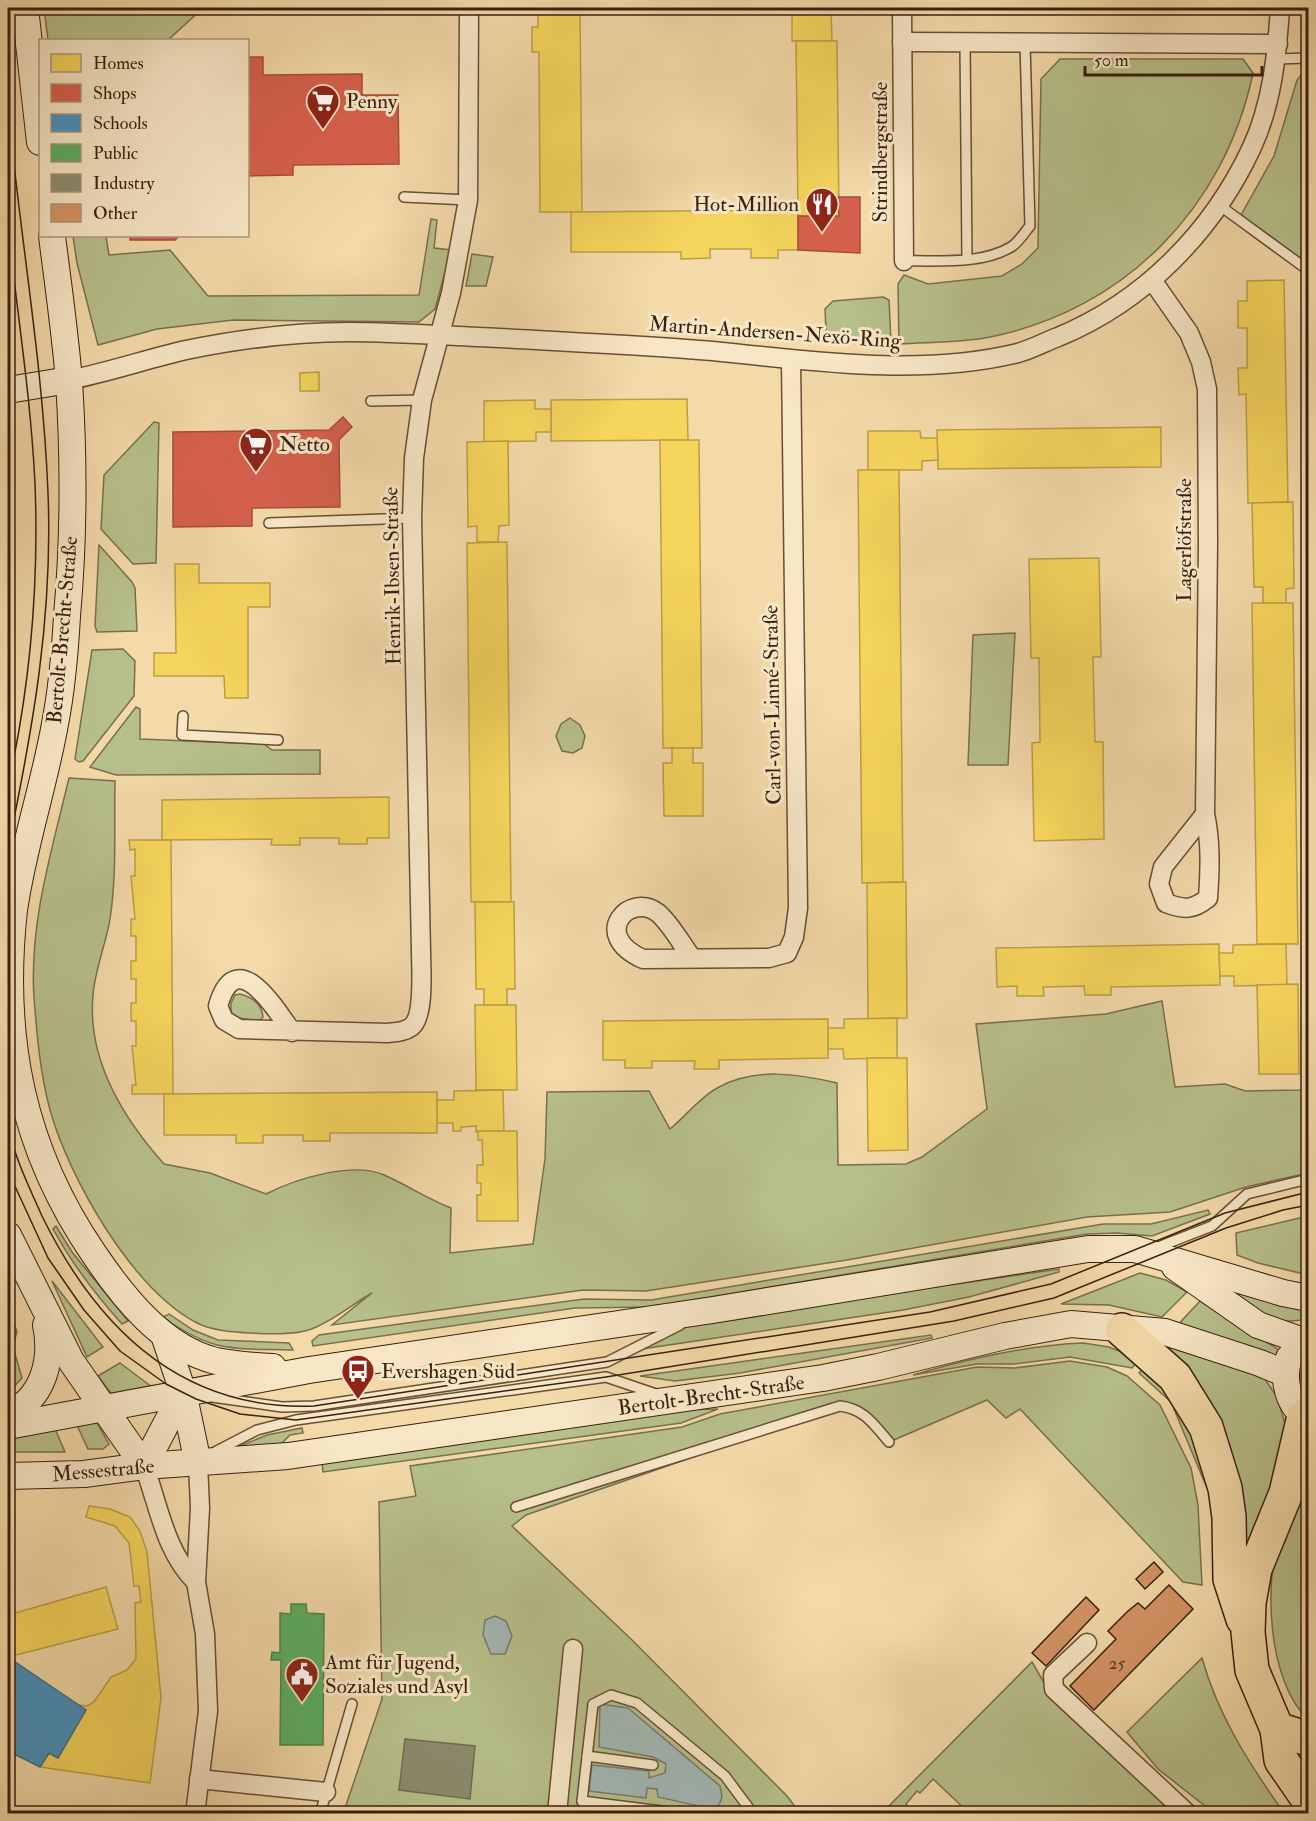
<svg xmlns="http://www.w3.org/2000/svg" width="1316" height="1821" viewBox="0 0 1316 1821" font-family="'IM FELL Double Pica',serif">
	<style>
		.green { fill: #b7c08b; stroke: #78704d; stroke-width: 1.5 }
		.water { fill: #a2b7b4; stroke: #787a72; stroke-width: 1.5 }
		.homes { fill: #f6d55c; stroke: #bd9e45; stroke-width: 1.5 }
		.shops { fill: #d6604d; stroke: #a74c3a; stroke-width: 1.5 }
		.schools { fill: #4393c3; stroke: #40708d; stroke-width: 1.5 }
		.public { fill: #5aae61; stroke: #508348; stroke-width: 1.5 }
		.industry { fill: #8c8c6e; stroke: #736b52; stroke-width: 1.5 }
		.building { fill: #d59566; stroke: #391f0f; stroke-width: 1.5 }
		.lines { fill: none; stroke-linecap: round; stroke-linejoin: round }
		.lane-casing { stroke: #684e36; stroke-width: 12 }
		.street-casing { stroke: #684e36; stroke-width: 21 }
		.secondary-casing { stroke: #391f0f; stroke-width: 28 }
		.highway-casing { stroke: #391f0f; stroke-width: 36 }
		.lane { stroke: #f8e7c7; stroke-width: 9 }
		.street { stroke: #f8e7c7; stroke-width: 18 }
		.secondary { stroke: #f8e7c7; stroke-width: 26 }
		.highway { stroke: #f4daa9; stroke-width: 33 }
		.tram { stroke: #391f0f; stroke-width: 1.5 }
		.labels { text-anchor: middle; stroke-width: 6; stroke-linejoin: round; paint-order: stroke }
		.number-label { font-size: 18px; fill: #603c25 }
		.poi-label { font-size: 21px; fill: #391f0f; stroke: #f8e7c7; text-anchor: start }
		.street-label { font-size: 21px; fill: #391f0f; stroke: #f8e7c7 }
	</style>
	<rect width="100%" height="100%" fill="#f4daa9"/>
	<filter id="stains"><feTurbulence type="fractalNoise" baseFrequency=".00333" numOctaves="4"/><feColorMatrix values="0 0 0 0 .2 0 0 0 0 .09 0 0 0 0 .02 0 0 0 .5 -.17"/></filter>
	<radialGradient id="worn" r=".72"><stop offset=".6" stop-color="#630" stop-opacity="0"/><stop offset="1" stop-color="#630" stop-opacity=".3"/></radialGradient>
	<!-- green -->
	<g class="green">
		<path d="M44,8H203L168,40H48Z"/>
		<path d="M1060,59H1243L1253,73C1225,207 1125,310 990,337C961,343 929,342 899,344L898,284L904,275L928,284L1002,276L1022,264L1038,248L1041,79Z"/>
		<path d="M1304,72H1308V270L1241,215L1274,156L1297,80Z"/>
		<path d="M431,219L437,220L434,248L451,250L435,309L419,322L233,320L157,329L98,345L77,263L73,236H106L109,255L170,250L208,296L419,295Z"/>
		<path d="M472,254L493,257L486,286H466Z"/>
		<path d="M883,297L889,300L891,343L834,342L826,331L825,309L833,301Z"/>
		<path d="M154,422L159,423L156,563L133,564L101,529L104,475Z"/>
		<path d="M99,545L132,582L135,588L137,631L97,632L95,626Z"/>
		<path d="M1015,633L1008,765H968L973,635Z"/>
		<path d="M123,649L135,661L134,696L83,761L79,762L75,759L92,650Z"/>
		<path d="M136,707L140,709V739L264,744L272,750H320V774L116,775L90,767Z"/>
		<path d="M570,718L580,725L585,736L582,748L573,753L562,751L556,736L561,724Z"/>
		<path d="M69,778L115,781C114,825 117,875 110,919C106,944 95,969 93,995C87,1059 123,1118 164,1164L210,1173L266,1194C295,1179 353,1161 384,1175C407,1185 428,1199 451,1208L450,1253L533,1244L545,1159L547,1092L649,1091L670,1129C686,1116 701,1096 719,1087C755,1067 799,1074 837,1083L838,1165L906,1164L922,1157L987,1109L976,1024L1106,1014L1162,1001L1175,1087L1225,1084L1245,1091L1301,1090L1308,1086V1173L1246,1187L1170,1212L1087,1217L847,1260L646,1291L583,1290L332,1325L372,1293C353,1304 334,1320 314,1328C299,1335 266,1334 250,1333C233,1332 213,1331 197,1323C132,1289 69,1178 50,1110C40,1073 37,1035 34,998C29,923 52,850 69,778Z"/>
		<path d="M240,994C252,997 262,1004 263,1017L259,1021L238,1018L231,1012V1003L235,995Z"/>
		<path d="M1208,1210L1210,1214L1152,1236L1117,1233L1087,1234L650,1307L575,1308L313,1346L312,1341L319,1335L584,1299L651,1300L1103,1224H1151Z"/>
		<path d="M1308,1216V1275L1258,1263L1237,1255L1236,1233Z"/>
		<path d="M56,1226L72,1252L128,1321L122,1324C95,1294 72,1264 53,1229Z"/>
		<path d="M1059,1269V1272L969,1297L903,1310L642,1349L658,1337L699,1321Z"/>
		<path d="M1140,1273L1166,1280L1187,1292L1162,1317L1109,1305L1061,1304Z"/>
		<path d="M1217,1280L1308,1303V1319C1261,1328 1250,1309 1217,1280Z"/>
		<path d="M52,1281L103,1347L87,1357Z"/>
		<path d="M1200,1301L1279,1350L1277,1358L1176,1327Z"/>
		<path d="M8,1311L17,1331L13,1347L22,1378L8,1393Z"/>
		<path d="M169,1314L193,1330L218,1340L289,1343L293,1350C233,1348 214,1354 163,1317Z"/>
		<path d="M931,1335L932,1338L740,1373L675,1381L640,1376Z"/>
		<path d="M1167,1338L1260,1372L1277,1397L1287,1430L1285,1450L1236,1579L1237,1522L1160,1346Z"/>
		<path d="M1083,1343L1109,1347L1139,1359L1132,1368L1070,1357L1013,1364H977L913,1375C968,1359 1026,1345 1083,1343Z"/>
		<path d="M1070,1361L1107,1367L1127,1376L1160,1405L1191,1468L1198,1505L1202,1585L1183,1582L1020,1409L1006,1418L987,1400L889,1442L864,1413L840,1406L526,1515L512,1526L631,1639L787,1796L800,1813L343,1814L382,1699L379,1502L416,1496L410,1466L682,1427L720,1414L977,1367L1015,1368Z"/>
		<path d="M120,1363L160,1393L116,1400L98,1376Z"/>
		<path d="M1148,1364L1192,1423L1209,1493L1171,1402L1139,1373Z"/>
		<path d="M718,1409L681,1423L323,1472L322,1462L682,1410Z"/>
		<path d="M75,1421H96L109,1444L103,1449H88Z"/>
		<path d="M53,1424L65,1452H8V1431Z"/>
		<path d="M302,1428L303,1433L290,1435L281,1444L233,1449L267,1435Z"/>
		<path d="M1308,1482V1719C1268,1683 1262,1579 1282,1531C1289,1514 1299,1498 1308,1482Z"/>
		<path d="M1202,1658C1218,1716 1250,1765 1284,1813H1214L1158,1769L1127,1732Z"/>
		<path d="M1032,1662L1053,1698L1179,1813H1165L1158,1807L1151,1814L969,1813L933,1779L920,1793L917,1791L906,1804L908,1808L902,1813L881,1814Z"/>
	</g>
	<!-- water -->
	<g class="water">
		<path d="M495,1616L506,1621L512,1636L505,1654H491L483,1635L485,1620Z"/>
		<path d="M600,1704L628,1708L720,1786L722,1797L719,1805L712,1809L658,1797L657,1789L647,1788L646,1798L589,1791L592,1765L649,1771V1778L665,1773L666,1764L653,1757L599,1747Z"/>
	</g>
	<!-- homes -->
	<g class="homes">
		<path d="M538,8H580L582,212H540L539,52H532V27H538Z"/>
		<path d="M792,8H831L832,41H792Z"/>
		<path d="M796,41H837L839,216H798Z"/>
		<path d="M798,210V250H778V258H751V249H710V258L681,259V252H571V212Z"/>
		<path d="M1284,280L1288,502L1248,503L1246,394L1239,395L1238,368H1247V328H1238V301H1247V281Z"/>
		<path d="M319,372V391H300V373Z"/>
		<path d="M687,399L688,440L551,441V400Z"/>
		<path d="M535,400V409H551V432H536V441L484,442V401Z"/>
		<path d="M1161,427V467L938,469L937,430Z"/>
		<path d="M868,431H920L921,438H937L938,460L922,461V470H868Z"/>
		<path d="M660,440H699L702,748H663Z"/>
		<path d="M508,441L509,525L499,526L498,542H477V526L468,527L467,442Z"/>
		<path d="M858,470H899L903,882L862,883Z"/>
		<path d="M1293,502L1294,588L1286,589V603H1263V587H1254L1252,503Z"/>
		<path d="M507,542L511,902H471L467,543Z"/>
		<path d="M1099,558L1101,657H1093L1095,742H1103L1104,839L1034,841L1032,743L1040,742L1039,658H1031L1029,559Z"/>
		<path d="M175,564H199V583H270V607H248V698H225L224,676H154V653H176Z"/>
		<path d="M1252,603H1293L1298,944H1257Z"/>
		<path d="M672,748H693V763H703V816H664L663,763H672Z"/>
		<path d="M389,797V838H367V844H339V838H300V845H271L272,839L162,840V800Z"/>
		<path d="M129,840H171L173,1094H132V1085H136L132,1046H136V1021H131V1003H136V979H131V961H136V936H131V919H135L131,876H135V849L130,850Z"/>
		<path d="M906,882L907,1018L868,1019L867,883Z"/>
		<path d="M475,902H514L515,989H507V1005H484V989H476Z"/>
		<path d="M1219,944L1220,985L1111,987V995H1085L1084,986L1043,987L1044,996H1017V986L997,987L996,948Z"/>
		<path d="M1286,944L1287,985L1234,986V976H1220L1219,953H1233V945Z"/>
		<path d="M1298,984L1299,1074H1259L1257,985Z"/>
		<path d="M475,1005H516L517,1090H476Z"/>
		<path d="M897,1018V1058L844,1059L843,1049H828V1028H844V1019Z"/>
		<path d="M828,1019V1058L719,1060V1069H694L695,1061H652V1068H625V1060H603V1021Z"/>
		<path d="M867,1058H907L908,1150L868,1151Z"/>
		<path d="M503,1090L504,1131L476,1132V1126L461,1127V1131H453V1123H437V1100H454V1091Z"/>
		<path d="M437,1092V1133H330V1141H303V1135H263V1143H236V1135H164V1094Z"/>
		<path d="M478,1131H517L518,1221H477V1195H481V1183H477V1165H483L482,1140H478Z"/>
		<path d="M89,1506L110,1509L130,1517L140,1531L147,1552L161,1698L150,1783L40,1767L49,1753L58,1758L86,1710L78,1705L87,1706L94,1702L111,1677L127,1670L136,1659L135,1603L141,1602L139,1586H134L129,1543L115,1526L86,1517Z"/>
		<path d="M106,1587L118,1629L8,1657V1615Z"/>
	</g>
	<!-- shops -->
	<g class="shops">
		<path d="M248,57H263V75L362,74V95H398L399,164L293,165V175L248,176Z"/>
		<path d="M838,197H860V253L798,250V216H839Z"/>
		<path d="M130,236H179L175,240H130Z"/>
		<path d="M343,417L352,427L339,440L340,507L252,508V526L173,527V432L329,430Z"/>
	</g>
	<!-- schools -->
	<path class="schools" d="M8,1657L86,1710L58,1758L49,1753L40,1767L10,1752L8,1756Z"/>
	<!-- public -->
	<path class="public" d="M291,1604H306L307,1613L324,1614L323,1745H280L281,1660H271L272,1652L280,1653V1613L291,1614Z"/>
	<!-- industry -->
	<path class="industry" d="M405,1739L475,1746L470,1799L399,1790Z"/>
	<!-- building -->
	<g class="building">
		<path d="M446,1371L447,1377L433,1380L432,1373Z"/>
		<path d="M1154,1562L1163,1572L1145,1589L1136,1579Z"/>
		<path d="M1169,1585L1193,1609L1094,1710L1070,1686L1116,1639L1108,1631L1128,1611L1138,1603L1145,1609Z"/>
		<path d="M1086,1597L1099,1610L1046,1666L1032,1653Z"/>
	</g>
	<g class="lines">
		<defs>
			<g id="lane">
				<path d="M965,42L967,259"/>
				<path d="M1276,59L1308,58"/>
				<path d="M404,197L468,200"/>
				<path d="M1219,205L1308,270"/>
				<path d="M904,261C938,260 981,265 1011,247C1018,243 1024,233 1030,226L1025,43"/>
				<path d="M371,401L422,400"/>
				<path d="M269,523L412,518"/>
				<path d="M183,716L182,735L278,740"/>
				<path d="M1153,1249L1212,1226L1247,1194L1308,1179"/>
				<path d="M212,1397L282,1407L314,1406L607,1362L680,1325"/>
				<path d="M209,1455L257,1430L296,1420L606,1377L656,1394"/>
				<path d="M516,1507L840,1406C865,1409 874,1425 889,1442"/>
				<path d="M587,1756L653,1765"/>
				<path d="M582,1801L685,1814"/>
				<path d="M320,1814L352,1704"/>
				<path d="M591,1814L582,1801L593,1704L611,1695L637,1703L725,1776L748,1807L739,1814"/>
			</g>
			<g id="street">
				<path d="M902,8L904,261"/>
				<path d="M902,42L1278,44"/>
				<path d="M1152,280L1189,333L1201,362L1207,389L1208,543L1205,814C1211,842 1210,869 1208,898C1193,910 1184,910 1166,903L1159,884L1163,867L1205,814"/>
				<path d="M69,380C109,372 147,359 186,350C240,339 294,332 349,332C399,332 449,336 499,338C570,342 642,345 713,351C812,361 920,377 1018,353C1032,349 1045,342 1058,337C1145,301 1213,231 1252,147C1272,104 1277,54 1280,8"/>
				<path d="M692,958C682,945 671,924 658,913C630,891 589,935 643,959L769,958L787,953L794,937L798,908L791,360"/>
				<path d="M292,1032C275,1008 236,943 218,1006L224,1020L239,1029L388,1033C396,1032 404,1032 411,1027C425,1017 421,968 421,951L412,518L414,458L422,400L451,293L468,200L469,8"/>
				<path d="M144,1466C159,1506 165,1552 196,1582"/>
				<path d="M1087,1643L1053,1675L1054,1689L1188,1814"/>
				<path d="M199,1779L326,1792"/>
				<path d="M195,1814L208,1711L205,1634L196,1582L200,1508L198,1463"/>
				<path d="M557,1814L573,1649"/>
			</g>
			<g id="secondary">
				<path d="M25,8L40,142"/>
				<path d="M52,236C58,284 65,332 69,381C74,459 74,538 67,616C65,652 62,688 55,724C44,786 23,847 14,910C0,1037 22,1149 94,1254C123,1297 163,1348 216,1361C235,1365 254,1366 273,1367"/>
				<path d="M8,390L69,380"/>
				<path d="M8,1235L71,1361L144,1466"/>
				<path d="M1175,1267L1258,1325L1300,1340"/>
				<path d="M164,1335L183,1392L198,1463"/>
				<path d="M1289,1358C1281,1381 1289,1406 1308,1419"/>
				<path d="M8,1414C44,1399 53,1359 46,1325"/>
				<path d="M8,1426L309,1370L713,1310L1088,1249H1135L1283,1293L1308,1298"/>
				<path d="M144,1466L183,1392"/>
				<path d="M8,1476L84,1474L144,1466L288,1456L823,1378L878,1367L1005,1336L1071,1324L1165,1332L1260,1363L1286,1374"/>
			</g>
			<g id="highway">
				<path d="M1122,1330L1175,1377L1206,1427L1225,1488L1229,1517L1230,1579L1243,1619"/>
				<path d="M1304,1416L1286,1493L1255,1569L1249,1603L1248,1632L1252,1670L1277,1729L1281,1760L1308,1799"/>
				<path d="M1277,1729L1308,1739"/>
			</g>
		</defs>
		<!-- lane casing -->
		<use href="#lane" class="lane-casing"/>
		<!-- street casing -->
		<use href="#street" class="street-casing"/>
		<!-- secondary casing -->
		<use href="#secondary" class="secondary-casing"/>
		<!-- highway casing -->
		<use href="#highway" class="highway-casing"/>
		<!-- lane -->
		<use href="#lane" class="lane"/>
		<!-- street -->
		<use href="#street" class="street"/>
		<!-- secondary -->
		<use href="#secondary" class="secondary"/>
		<!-- highway -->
		<use href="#highway" class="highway"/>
		<!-- tram -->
		<g class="tram">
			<path d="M8,108C20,236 43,364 48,493C53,616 33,728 8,848"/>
			<path d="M8,227C17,312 31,398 35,484C39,586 30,687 8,786"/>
			<path d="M8,1127C15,1158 29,1187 42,1216C97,1328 182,1411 314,1406L930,1312L1051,1284L1225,1213L1308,1192"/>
			<path d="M8,1171L48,1258L84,1310L120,1351L166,1384L196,1399L240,1414L296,1420L606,1377L954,1321L1054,1298L1226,1228L1283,1210L1308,1205"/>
		</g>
	</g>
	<!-- icons -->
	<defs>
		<symbol id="supermarket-pin" viewBox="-11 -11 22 30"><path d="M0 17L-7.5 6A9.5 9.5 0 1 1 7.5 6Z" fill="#8f2418" stroke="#f8e7c7"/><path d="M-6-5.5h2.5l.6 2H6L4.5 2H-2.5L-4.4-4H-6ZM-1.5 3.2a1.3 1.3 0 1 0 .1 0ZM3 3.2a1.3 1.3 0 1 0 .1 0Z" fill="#fff"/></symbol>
		<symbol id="restaurant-pin" viewBox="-11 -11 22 30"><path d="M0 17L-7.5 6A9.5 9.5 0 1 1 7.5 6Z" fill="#8f2418" stroke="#f8e7c7"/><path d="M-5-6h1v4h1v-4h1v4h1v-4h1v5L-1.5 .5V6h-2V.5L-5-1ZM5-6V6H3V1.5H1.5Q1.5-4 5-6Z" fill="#fff"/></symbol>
		<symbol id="bus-pin" viewBox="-11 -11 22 30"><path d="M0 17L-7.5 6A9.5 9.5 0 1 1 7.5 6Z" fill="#8f2418" stroke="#f8e7c7"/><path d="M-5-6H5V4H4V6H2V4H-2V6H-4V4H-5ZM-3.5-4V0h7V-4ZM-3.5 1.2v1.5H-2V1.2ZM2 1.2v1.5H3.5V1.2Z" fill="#fff"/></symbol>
		<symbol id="civic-pin" viewBox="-11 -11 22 30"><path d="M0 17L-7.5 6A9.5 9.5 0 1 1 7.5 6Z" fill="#8f2418" stroke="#f8e7c7"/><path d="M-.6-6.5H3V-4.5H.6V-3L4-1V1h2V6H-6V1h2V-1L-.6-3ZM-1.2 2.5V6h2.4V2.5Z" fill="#fff"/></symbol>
	</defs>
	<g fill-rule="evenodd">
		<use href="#supermarket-pin" x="304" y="82" width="38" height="52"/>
		<use href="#restaurant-pin" x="803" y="185" width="38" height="52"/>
		<use href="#supermarket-pin" x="237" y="425" width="38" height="52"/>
		<use href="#bus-pin" x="339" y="1352" width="38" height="52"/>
		<use href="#civic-pin" x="283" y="1655" width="38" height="52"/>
	</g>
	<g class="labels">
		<!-- number labels -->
		<g class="number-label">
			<text x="1117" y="1669">25</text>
		</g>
		<!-- poi labels -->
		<g class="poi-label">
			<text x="346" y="108">Penny</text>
			<text x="799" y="211" text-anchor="end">Hot-Million</text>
			<text x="279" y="451">Netto</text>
			<text x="381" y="1378">Evershagen Süd</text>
			<text x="325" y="1669">Amt für Jugend,<tspan x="325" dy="24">Soziales und Asyl</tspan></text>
		</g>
		<!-- street labels -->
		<g class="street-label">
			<text transform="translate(880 152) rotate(-90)" y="7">Strindbergstraße</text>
			<text transform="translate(775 332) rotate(4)" y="7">Martin-Andersen-Nexö-Ring</text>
			<text transform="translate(1184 540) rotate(-90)" y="7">Lagerlöfstraße</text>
			<text transform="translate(392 576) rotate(-91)" y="7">Henrik-Ibsen-Straße</text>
			<text transform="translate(62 630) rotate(-85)" y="7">Bertolt-Brecht-Straße</text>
			<text transform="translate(772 705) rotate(-91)" y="7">Carl-von-Linné-Straße</text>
			<text transform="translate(711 1395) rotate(-8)" y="7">Bertolt-Brecht-Straße</text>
			<text transform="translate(103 1470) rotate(-5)" y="7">Messestraße</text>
		</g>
	</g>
	<!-- margin -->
	<rect width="1316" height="1821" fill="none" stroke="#f4daa9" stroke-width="30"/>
	<rect x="9" y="9" width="1298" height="1803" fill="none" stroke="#391f0f" stroke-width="3"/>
	<rect x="15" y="15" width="1286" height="1791" fill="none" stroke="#391f0f" stroke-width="1.5"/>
	<!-- legend -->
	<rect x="39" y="39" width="210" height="198" fill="#f8e7c7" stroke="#ac977d" stroke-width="1.5"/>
	<rect x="51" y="54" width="30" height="18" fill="#f6d55c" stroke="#ac977d" stroke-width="1.5"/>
	<text x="93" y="69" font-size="18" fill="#391f0f">Homes</text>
	<rect x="51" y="84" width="30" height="18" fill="#d6604d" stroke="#ac977d" stroke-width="1.5"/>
	<text x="93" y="99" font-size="18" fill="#391f0f">Shops</text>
	<rect x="51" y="114" width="30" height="18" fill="#4393c3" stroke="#ac977d" stroke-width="1.5"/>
	<text x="93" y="129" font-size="18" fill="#391f0f">Schools</text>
	<rect x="51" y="144" width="30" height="18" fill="#5aae61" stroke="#ac977d" stroke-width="1.5"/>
	<text x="93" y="159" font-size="18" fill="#391f0f">Public</text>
	<rect x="51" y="174" width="30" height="18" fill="#8c8c6e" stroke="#ac977d" stroke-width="1.5"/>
	<text x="93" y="189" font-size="18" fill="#391f0f">Industry</text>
	<rect x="51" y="204" width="30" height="18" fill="#d59566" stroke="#ac977d" stroke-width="1.5"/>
	<text x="93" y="219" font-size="18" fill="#391f0f">Other</text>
	<!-- scale -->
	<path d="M1085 66v9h177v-9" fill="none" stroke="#391f0f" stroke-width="3"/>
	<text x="1094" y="66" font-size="18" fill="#391f0f" stroke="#f8e7c7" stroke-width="4.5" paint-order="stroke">50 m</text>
	<rect width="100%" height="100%" filter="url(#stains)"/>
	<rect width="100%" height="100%" fill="url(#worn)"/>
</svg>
